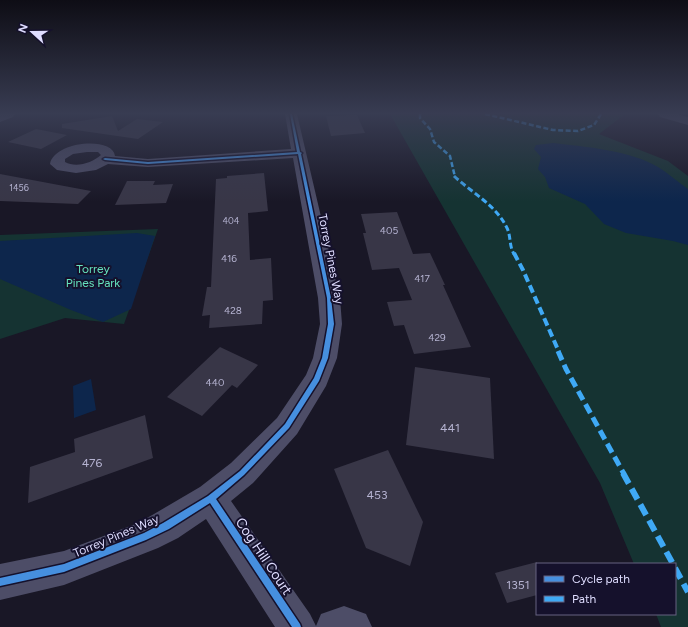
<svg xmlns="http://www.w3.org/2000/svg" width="688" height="627" viewBox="0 0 688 627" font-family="Figtree,sans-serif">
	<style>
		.green { fill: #153332 }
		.water { fill: #0d264c }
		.building { fill: #383647 }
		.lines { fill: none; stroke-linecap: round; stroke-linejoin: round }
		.minor { fill: #4d4d67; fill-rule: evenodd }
		.quiet-far4 { stroke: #3fa9f5; stroke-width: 2.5; stroke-dasharray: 5 2.5; stroke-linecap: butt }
		.quiet-far3 { stroke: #3fa9f5; stroke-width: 3; stroke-dasharray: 6 3; stroke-linecap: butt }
		.quiet-far2 { stroke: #3fa9f5; stroke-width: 4; stroke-dasharray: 8 4; stroke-linecap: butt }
		.quiet-far1 { stroke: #3fa9f5; stroke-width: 5; stroke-dasharray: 10 5; stroke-linecap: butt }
		.quiet { stroke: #3fa9f5; stroke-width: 6; stroke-dasharray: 12 6; stroke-linecap: butt }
		.cycleway-casing { stroke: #15112c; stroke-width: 3 }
		.cycleway { fill: #468fdf; fill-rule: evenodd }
		.labels { text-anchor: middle; stroke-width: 4; stroke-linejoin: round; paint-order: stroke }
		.far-number-label { font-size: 9px; fill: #b5b3d1 }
		.number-label { font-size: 10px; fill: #b5b3d1 }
		.street-label { font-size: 12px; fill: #dfddff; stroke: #15112c }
		.park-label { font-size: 12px; fill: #65e3be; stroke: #15112c }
		.near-number-label { font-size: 12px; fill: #b5b3d1 }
		.near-street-label { font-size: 14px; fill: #dfddff; stroke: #15112c }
	</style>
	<rect width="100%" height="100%" fill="#191726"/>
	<!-- green -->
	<g class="green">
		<path d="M390,114H625L599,134L668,161L688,176V627H661L656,614H675V564H634L600,483Z"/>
		<path d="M158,229L124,324L65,318L0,339V235Z"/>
	</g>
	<!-- water -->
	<g class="water">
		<path d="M553,143C586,147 629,150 658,167C668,173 678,182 688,189V245L673,241L626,233L604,224L585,204L549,188L545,177L538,169L541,157L534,149L536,145Z"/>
		<path d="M137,233L155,236L131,309L103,322L71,310L0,279V241Z"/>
		<path d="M91,379L96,410L74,418L73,386Z"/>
	</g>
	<!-- building -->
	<g class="building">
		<path d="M357,115L365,133L331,136L326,116Z"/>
		<path d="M112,116L118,131L137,119L163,122L138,139L62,128V124Z"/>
		<path d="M36,129L67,135L41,149L8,142Z"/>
		<path d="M264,173L268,211L248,213L250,260L271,258L273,300L263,301L262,324L209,328L210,315L202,316L207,287H211L216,179L227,178V176Z"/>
		<path d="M0,174L91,191L78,204L0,201Z"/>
		<path d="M127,181H155L153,185L173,184L166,203L115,205Z"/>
		<path d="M397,212L413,254L430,253L445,285H443L471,347L414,354L404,325L394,326L387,302L412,300L399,268L372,270L363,233H366L361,214Z"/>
		<path d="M220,347L258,365L237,388L232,385L202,416L167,397Z"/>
		<path d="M415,367L490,378L494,459L406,445Z"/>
		<path d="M145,415L153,458L28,503L30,467L75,452L74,439Z"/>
		<path d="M388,450L423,522L410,566L366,548L334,469Z"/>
		<path d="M537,562V595L507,603L495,573Z"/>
	</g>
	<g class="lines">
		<!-- minor -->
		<g class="minor">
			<path d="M0,114H15L13,117L0,122Z"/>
			<path d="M285,114H297L340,298L342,324L337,358L326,386L297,434L253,483L231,501L310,614L316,626L321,614L344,606L366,614L372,627H275L206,519L178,538L158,548L64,585L0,600V564L64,551L138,523L154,514L200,487L231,463L277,418L306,375L313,358L320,324L318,298L293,158L148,167L108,164L96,170L76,173L57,170L50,164C54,141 113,136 115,156L148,159L291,149ZM87,152H98L101,155C92,163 76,168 65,162V159L73,154Z"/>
			<path d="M658,114H678L688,117V125L660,117Z"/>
		</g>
		<!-- quiet-far4 -->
		<g class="quiet-far4">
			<path d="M420,114V118L430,129L434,142L450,156L455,177"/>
			<path d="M485,114L553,130L578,131L594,125L601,114"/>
		</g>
		<!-- quiet-far3 -->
		<path class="quiet-far3" d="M454,176C472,193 496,205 507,228C511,236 509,246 514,254"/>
		<!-- quiet-far2 -->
		<path class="quiet-far2" d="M514,253L523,270L559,352"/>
		<!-- quiet-far1 -->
		<path class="quiet-far1" d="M558,351L566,369L624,474"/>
		<!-- quiet -->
		<g class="quiet">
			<path d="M623,473L673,564"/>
			<path d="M675,568L688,592"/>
		</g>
		<defs>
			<path id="cycleway" d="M290,114H292L300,152L302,153L301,154L331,298L334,324L328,358L319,381L289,428L244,475L216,499L300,624L301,627H292L210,503L169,529L146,540L64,572L0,586V578L64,564L144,533L163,523L208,496L240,471L285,424L314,378L322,358L328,324L327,298L298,154L148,164L105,160L103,159L105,158L148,162L297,152Z"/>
		</defs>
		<!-- cycleway casing -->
		<use href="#cycleway" class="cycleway-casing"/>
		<!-- cycleway -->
		<use href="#cycleway" class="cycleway"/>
	</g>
	<!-- sky -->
	<linearGradient id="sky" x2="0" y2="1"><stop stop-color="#0e0d15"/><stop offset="0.56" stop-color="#383c52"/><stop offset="1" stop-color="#383c52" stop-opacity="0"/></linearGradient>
	<rect width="688" height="202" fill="url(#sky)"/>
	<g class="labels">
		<!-- far-number labels -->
		<g class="far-number-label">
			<text x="19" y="191">1456</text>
			<text x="231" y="224">404</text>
		</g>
		<!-- number labels -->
		<g class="number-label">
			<text x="389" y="234">405</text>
			<text x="229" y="262">416</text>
			<text x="422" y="282">417</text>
			<text x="233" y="314">428</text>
			<text x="437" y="341">429</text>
			<text x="215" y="386">440</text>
		</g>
		<!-- street labels -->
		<g class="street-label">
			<text transform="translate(331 259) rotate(79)" y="4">Torrey Pines Way</text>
			<text transform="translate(116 536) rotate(-23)" y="4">Torrey Pines Way</text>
		</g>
		<!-- park labels -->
		<g class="park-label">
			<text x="93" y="273">Torrey<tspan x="93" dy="14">Pines Park</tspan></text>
		</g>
		<!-- near-number labels -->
		<g class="near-number-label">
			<text x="450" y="432">441</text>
			<text x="92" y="467">476</text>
			<text x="377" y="499">453</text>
			<text x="518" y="589">1351</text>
		</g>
		<!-- near-street labels -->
		<g class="near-street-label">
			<text transform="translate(264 556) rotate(56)" y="5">Cog Hill Court</text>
		</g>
	</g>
	<!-- legend -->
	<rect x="536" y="563" width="140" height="52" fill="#15112c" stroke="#666380"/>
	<rect x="544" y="576" width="20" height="6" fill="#468fdf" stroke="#666380"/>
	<text x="572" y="583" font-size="12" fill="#dfddff">Cycle path</text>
	<rect x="544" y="596" width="20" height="6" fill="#3fa9f5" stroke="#666380"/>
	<text x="572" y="603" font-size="12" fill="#dfddff">Path</text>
	<!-- north arrow -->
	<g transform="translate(32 32) rotate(291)" stroke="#15112c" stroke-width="3" paint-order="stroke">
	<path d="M0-3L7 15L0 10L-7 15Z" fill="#dfddff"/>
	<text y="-6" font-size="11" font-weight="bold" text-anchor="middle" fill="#dfddff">N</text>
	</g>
</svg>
